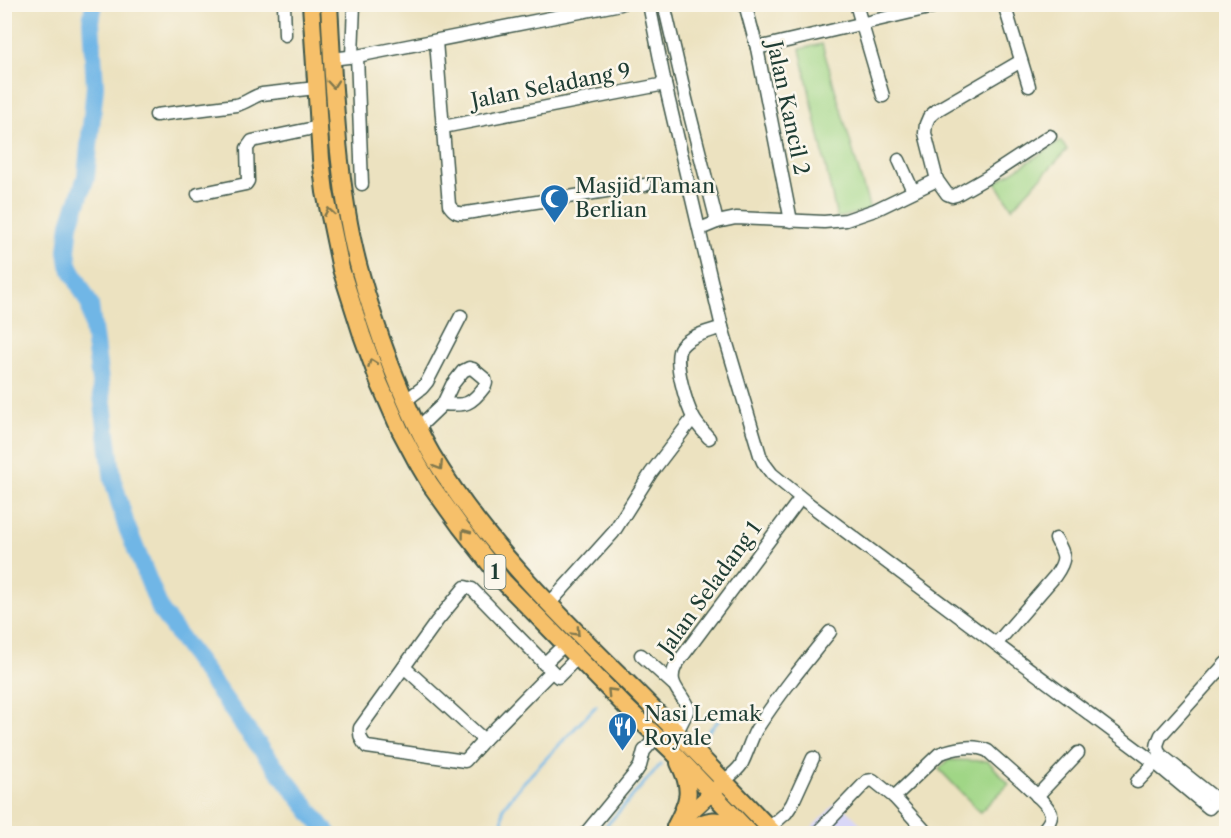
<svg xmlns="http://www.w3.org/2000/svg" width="1231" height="838" viewBox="0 0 1231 838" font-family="'Libre Caslon Text',serif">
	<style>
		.built { fill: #d9d7f7 }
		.green { fill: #a0d686; stroke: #608a5d; stroke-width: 1.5 }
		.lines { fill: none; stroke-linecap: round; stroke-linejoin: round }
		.stream { stroke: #6fb6e6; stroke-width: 3 }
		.river { stroke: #6fb6e6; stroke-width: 18 }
		.minor-casing { stroke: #3e5649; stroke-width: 15 }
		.major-casing { stroke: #3e5649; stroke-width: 18 }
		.highway-casing { stroke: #3e5649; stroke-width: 20 }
		.minor { stroke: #fff; stroke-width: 12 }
		.major { stroke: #f6c06b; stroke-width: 15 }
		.highway { stroke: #f6c06b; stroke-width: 16 }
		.oneway { stroke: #80784d }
		.labels { text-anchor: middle; stroke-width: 5; stroke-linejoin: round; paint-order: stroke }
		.shield { fill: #fbf7ec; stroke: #61756b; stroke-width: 1.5 }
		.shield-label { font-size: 20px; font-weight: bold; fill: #1f3d34 }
		.street-label { font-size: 21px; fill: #1f3d34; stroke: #fbf7ec }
		.poi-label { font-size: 21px; fill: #1f3d34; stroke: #fbf7ec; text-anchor: start }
	</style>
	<rect width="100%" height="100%" fill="#fbf7ec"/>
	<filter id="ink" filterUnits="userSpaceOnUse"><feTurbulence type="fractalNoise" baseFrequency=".0167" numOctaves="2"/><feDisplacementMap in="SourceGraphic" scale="12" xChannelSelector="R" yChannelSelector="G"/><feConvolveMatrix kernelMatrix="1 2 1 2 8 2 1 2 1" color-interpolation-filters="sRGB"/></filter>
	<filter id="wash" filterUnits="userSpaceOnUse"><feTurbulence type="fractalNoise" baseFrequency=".008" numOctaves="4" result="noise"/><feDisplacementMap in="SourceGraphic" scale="24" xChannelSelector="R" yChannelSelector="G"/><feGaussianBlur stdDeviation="1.35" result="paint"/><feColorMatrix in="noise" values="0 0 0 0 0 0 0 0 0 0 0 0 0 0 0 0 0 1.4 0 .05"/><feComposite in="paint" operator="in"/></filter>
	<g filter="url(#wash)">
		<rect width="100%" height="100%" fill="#ece2c0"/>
		<!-- built -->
		<path class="built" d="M838,801L870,833L805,834Z"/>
		<!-- green -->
		<g class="green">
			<path d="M822,44L870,210L837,218L800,49Z"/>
			<path d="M1061,141L1067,150L1012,208L996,182Z"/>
			<path d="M949,760L988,761L1009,784L980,812L939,769Z"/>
		</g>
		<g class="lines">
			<!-- stream -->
			<g class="stream">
				<path d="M697,743L725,714"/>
				<path d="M502,834L503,808L521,785L596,706"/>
				<path d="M599,834L661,764"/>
			</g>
			<!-- river -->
			<path class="river" d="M94,4L91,21L95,86L86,177L70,224L67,251L69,265L90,305L113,480L126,525L161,611L246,729L328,834"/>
		</g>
	</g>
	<g filter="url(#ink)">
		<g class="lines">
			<defs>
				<g id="minor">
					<path d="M284,4L285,35"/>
					<path d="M649,4L665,84L722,327L760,455L763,462L772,474L805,501L1155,763L1209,808L1217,799"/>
					<path d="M664,4L686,99L717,222"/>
					<path d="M745,4L757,48L791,221"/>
					<path d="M856,4L883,96"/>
					<path d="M1004,4L1029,86"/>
					<path d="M436,41L449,205C454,212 457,214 466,213L645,185"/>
					<path d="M757,48L946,4"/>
					<path d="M352,56L354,4"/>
					<path d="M357,56L362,184"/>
					<path d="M331,59L357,56L621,4"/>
					<path d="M1021,61L937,110L929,117L926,124L925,133L937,180L947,194L952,196L956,195L986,178L1050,136"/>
					<path d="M156,115L236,105C246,103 253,96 262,94L316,88"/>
					<path d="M443,127L665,84"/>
					<path d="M899,160L913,191"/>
					<path d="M198,194L246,184L248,181L247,148L252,141L319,127"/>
					<path d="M700,229L717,222L736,218L824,222L846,220L875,210L937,180"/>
					<path d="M405,401L422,388L427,382L461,316"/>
					<path d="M418,428L443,404L452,385L463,371L469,368L473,369L485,379L486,383L485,386C471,405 466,406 443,404"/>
					<path d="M709,438C704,432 698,426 694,419C687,407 672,359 681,347C690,335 709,332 722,327"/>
					<path d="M550,603L613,533L651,473L693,418"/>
					<path d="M996,644L1055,576C1067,559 1065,556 1056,539"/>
					<path d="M641,655L673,684"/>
					<path d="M1226,663L1161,735C1157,744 1155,748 1161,755L1226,807"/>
					<path d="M544,664L565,644"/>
					<path d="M404,667L484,740"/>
					<path d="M552,671L484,740L465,761L367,747C361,741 359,736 360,728L437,621L465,587L472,589L552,671L558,677L578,657"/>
					<path d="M677,732L686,714L688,708C681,691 666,684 676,665L797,503"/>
					<path d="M724,781C730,776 737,771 741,765C747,754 750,741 756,730C778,696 804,664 830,632"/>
					<path d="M1137,782L1155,763"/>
					<path d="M1037,796L1078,753"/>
					<path d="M894,797L939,754C953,748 974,744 988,751C998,761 1050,803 1051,814C1052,822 1044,828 1040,834"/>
					<path d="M769,828L786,813L792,804L813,758"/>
					<path d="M585,834L636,772L640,766L644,751L657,736"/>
					<path d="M816,834L867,781L873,780L894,797L928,834"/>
				</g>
				<path id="major" d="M678,824L720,785"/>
				<g id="highway">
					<path d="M311,4L321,159L325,192L341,269L362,335L379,382L400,430L417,462L430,484L460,526L503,581L628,709L672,751L751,834"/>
					<path d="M329,4C331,50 334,96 338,142C342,184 348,227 359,268C368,301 379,334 391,366C403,396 416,427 432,455C485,544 561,617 634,689C682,737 728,785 775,834"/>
					<path d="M675,827C689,801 693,790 679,763"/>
					<path d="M682,833C707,820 719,813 742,833"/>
				</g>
			</defs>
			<!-- minor casing -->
			<use href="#minor" class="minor-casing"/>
			<!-- major casing -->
			<use href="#major" class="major-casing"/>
			<!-- highway casing -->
			<use href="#highway" class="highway-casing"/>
			<!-- minor -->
			<use href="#minor" class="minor"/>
			<!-- major -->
			<use href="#major" class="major"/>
			<!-- highway -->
			<use href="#highway" class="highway"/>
		</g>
		<!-- one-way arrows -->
		<defs><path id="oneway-chevron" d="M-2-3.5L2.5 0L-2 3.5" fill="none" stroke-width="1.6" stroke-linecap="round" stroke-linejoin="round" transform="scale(1.5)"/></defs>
		<g class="oneway">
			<use href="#oneway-chevron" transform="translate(333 84) rotate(85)"/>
			<use href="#oneway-chevron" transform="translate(329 212) rotate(-100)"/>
			<use href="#oneway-chevron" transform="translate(372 363) rotate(-111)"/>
			<use href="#oneway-chevron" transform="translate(439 466) rotate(58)"/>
			<use href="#oneway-chevron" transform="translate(465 533) rotate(-127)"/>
			<use href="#oneway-chevron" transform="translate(576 632) rotate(47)"/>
			<use href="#oneway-chevron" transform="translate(611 692) rotate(-134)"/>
		</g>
	</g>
	<!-- icons -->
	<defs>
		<symbol id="mosque-pin" viewBox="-11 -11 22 30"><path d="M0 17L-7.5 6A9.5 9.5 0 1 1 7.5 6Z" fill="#1f6fb2" stroke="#fbf7ec"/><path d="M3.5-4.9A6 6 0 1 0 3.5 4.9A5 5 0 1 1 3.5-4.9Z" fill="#fff"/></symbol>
		<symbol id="restaurant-pin" viewBox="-11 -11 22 30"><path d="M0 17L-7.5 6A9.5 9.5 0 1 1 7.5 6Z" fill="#1f6fb2" stroke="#fbf7ec"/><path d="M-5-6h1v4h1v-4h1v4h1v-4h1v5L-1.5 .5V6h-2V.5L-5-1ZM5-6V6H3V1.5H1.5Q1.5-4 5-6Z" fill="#fff"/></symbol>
	</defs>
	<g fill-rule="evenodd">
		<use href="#mosque-pin" x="538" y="182" width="33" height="45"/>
		<use href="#restaurant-pin" x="606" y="710" width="33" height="45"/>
	</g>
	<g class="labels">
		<!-- shield labels -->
		<rect class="shield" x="484.5" y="555" width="21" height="34" rx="4.5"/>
		<g class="shield-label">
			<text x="495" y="579">1</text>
		</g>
		<!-- street labels -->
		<g class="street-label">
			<text transform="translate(551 86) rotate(-11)" y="7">Jalan Seladang 9</text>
			<text transform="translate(788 108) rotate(78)" y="7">Jalan Kancil 2</text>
			<text transform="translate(710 588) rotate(-54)" y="7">Jalan Seladang 1</text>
		</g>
		<!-- poi labels -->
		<g class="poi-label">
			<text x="575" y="193">Masjid Taman<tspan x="575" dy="24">Berlian</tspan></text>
			<text x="644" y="721">Nasi Lemak<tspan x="644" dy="24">Royale</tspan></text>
		</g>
	</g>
	<!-- margin -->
	<rect width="1231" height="838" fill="none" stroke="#fbf7ec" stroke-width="24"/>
</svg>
